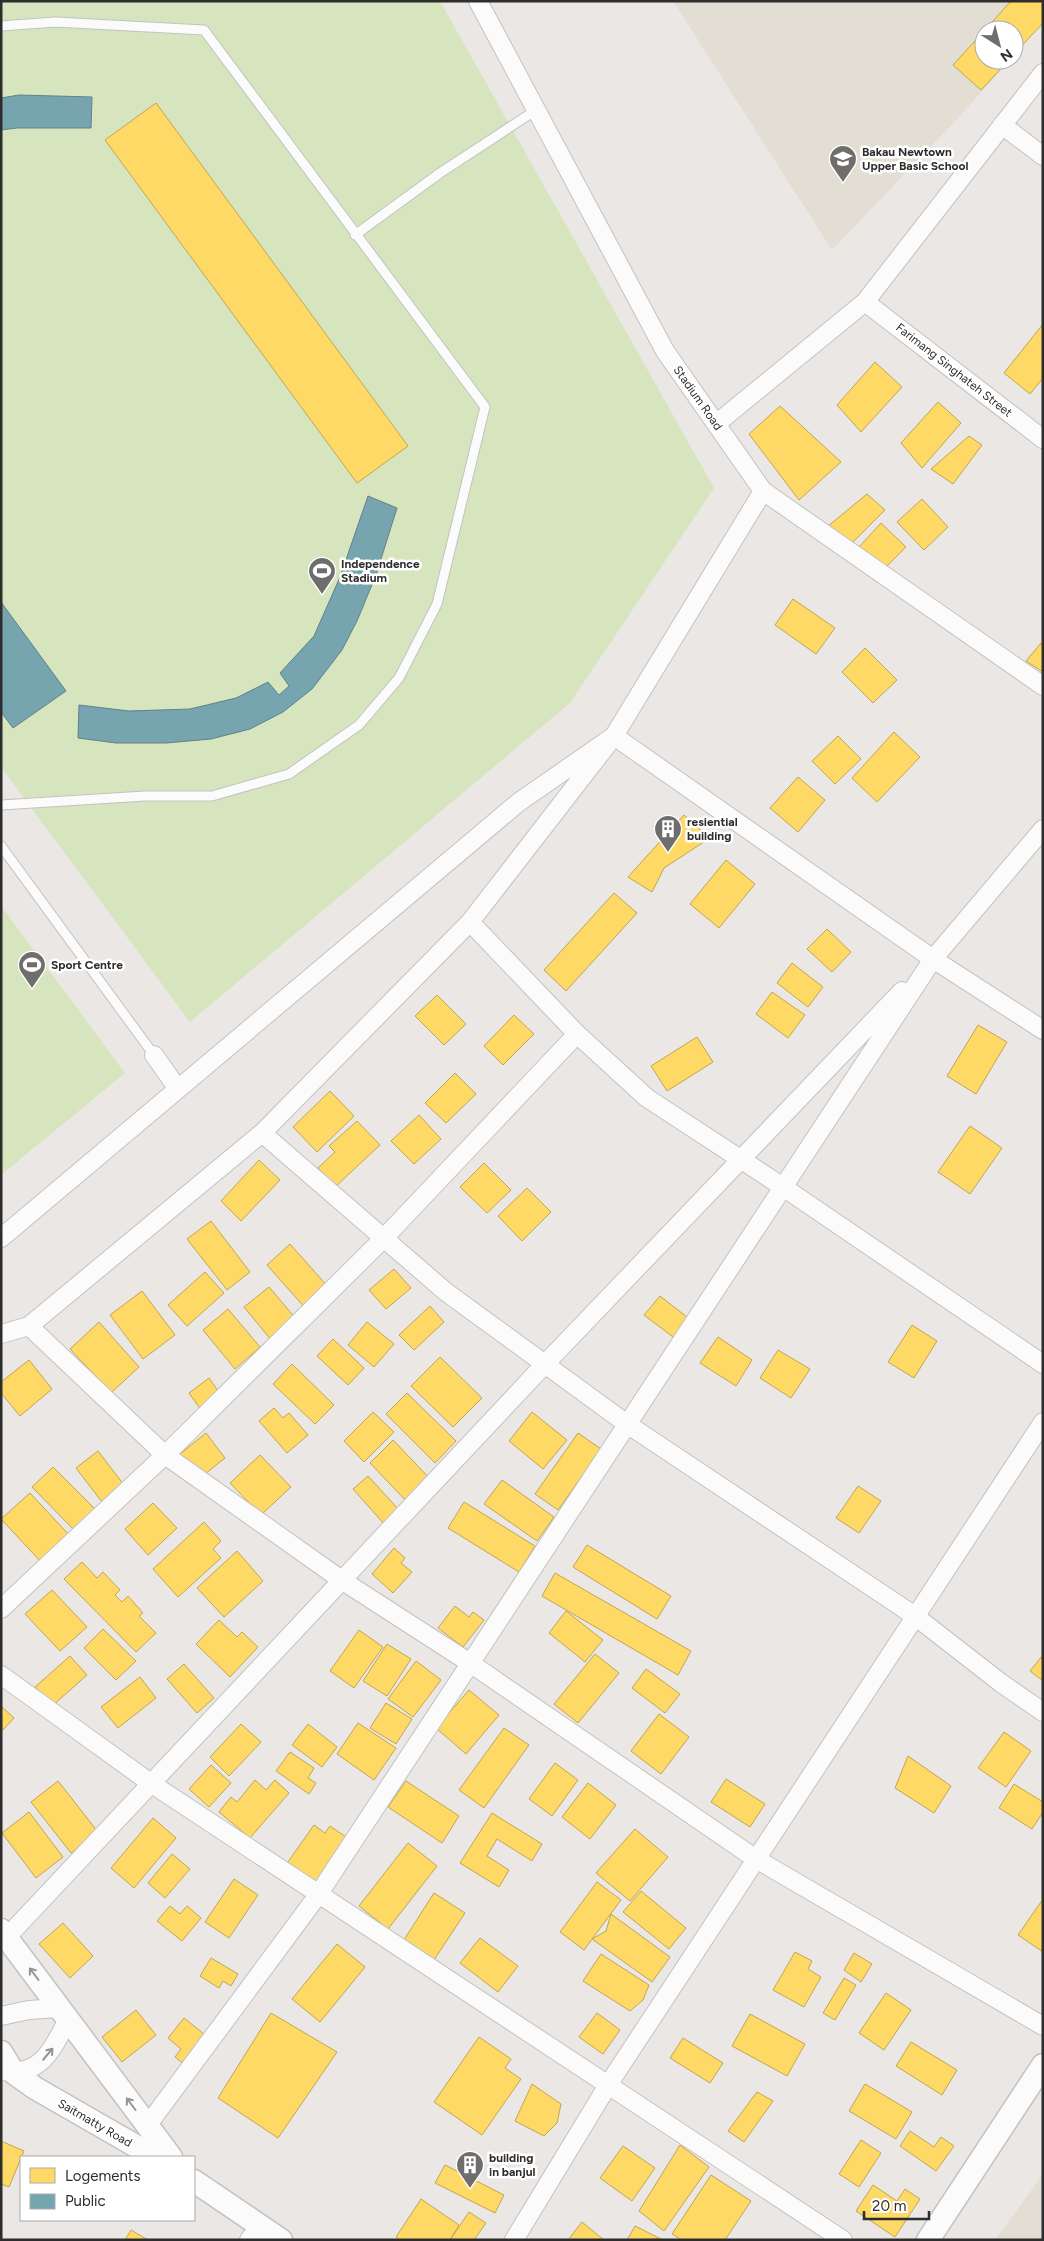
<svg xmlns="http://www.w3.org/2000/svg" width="1044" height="2241" viewBox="0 0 1044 2241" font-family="Figtree,sans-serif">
<rect width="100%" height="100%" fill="#eae7e4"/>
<path fill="#e3ded3" d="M673,1H1043V23L1014,55V30H984V60H1010L960,116L832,250Z
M1043,2174V2240H995Z"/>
<path fill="#d7e5be" d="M1,1H440L714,488L570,703L190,1022L1,767Z
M1,906L125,1073L1,1175Z"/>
<path fill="#ffd966" stroke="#c0a555" d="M1011,1H1043V23L1014,54V30H985Z
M984,31V60H1009L981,90L953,65Z
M156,103L408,446L357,483L105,140Z
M1043,324V378L1030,394L1004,373Z
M875,362L902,387L861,432L837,405Z
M938,402L961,423L922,468L901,443Z
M780,406L841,462L799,500L749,434Z
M969,436L982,445L953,484L931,469Z
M867,494L885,510L848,547L827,527Z
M922,499L948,527L924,550L897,522Z
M881,523L906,547L882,571L858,548Z
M793,599L835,628L816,654L775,625Z
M1041,643L1043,645V672L1026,661Z
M865,648L897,680L873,703L842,672Z
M894,732L920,757L877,802L852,778Z
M838,736L861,759L835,784L812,761Z
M798,777L825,800L798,832L770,808Z
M684,815L710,838L664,868L652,892L628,877Z
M726,860L755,884L719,928L690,904Z
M614,893L637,913L566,991L544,970Z
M827,929L851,952L832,972L807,949Z
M792,963L823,987L808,1007L777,983Z
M772,992L805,1015L788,1038L756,1014Z
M437,995L466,1024L444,1045L415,1016Z
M514,1015L534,1034L503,1065L484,1046Z
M978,1025L1007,1042L976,1094L947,1076Z
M697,1037L713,1062L667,1091L651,1066Z
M455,1073L476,1094L446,1123L425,1103Z
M330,1091L354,1116L317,1152L293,1127Z
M419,1115L441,1139L414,1164L391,1141Z
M357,1121L380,1145L336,1186L318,1168L335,1152L329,1146Z
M970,1126L1002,1148L970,1194L938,1172Z
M259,1160L280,1180L241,1221L221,1201Z
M484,1163L511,1190L487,1213L460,1187Z
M527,1188L551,1212L522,1241L498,1216Z
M211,1221L250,1272L227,1290L187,1239Z
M290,1244L330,1289L307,1310L267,1265Z
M394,1269L411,1288L386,1309L369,1290Z
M205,1272L224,1293L187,1326L168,1305Z
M269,1287L297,1320L272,1341L244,1307Z
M142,1291L175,1335L143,1359L110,1315Z
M660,1296L692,1321L677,1340L644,1315Z
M430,1306L444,1322L414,1350L399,1335Z
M228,1309L260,1347L235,1369L203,1330Z
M99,1322L139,1367L111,1393L70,1349Z
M367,1322L394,1344L374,1367L348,1345Z
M912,1325L937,1341L914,1378L888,1362Z
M718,1337L752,1360L736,1386L700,1363Z
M333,1339L364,1368L348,1385L317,1356Z
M778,1350L810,1369L791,1398L760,1378Z
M440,1357L482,1398L453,1427L411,1386Z
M29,1360L52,1389L20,1416L1,1393V1382Z
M292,1364L334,1405L315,1424L273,1384Z
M209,1378L221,1395L201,1410L189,1393Z
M407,1393L456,1441L435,1463L386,1414Z
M274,1408L283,1418L289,1413L308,1435L287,1453L259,1421Z
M373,1412L394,1432L364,1462L344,1441Z
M532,1412L567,1440L543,1469L509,1441Z
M206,1433L225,1458L200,1478L180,1454Z
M578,1433L601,1449L558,1510L535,1494Z
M393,1440L433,1482L410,1505L370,1463Z
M98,1451L124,1485L102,1502L76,1468Z
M260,1455L291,1487L261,1515L230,1483Z
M53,1467L98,1512L77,1533L32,1487Z
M368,1476L400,1511L385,1525L353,1489Z
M502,1480L554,1517L537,1541L484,1504Z
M858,1486L881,1501L859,1533L836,1518Z
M30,1493L71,1537L42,1563L1,1519Z
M464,1502L535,1546L519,1572L448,1528Z
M153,1503L177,1528L148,1555L125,1529Z
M204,1522L221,1541L213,1549L221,1558L178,1597L153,1569Z
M587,1545L671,1596L657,1619L573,1567Z
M394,1548L405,1558L401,1563L412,1572L393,1593L372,1574Z
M237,1551L263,1581L224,1617L197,1588Z
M82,1562L97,1578L103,1572L120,1590L115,1595L122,1602L128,1596L143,1613L139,1616L156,1633L136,1652L64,1579Z
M555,1573L691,1651L678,1675L542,1596Z
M52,1590L87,1627L60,1651L25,1614Z
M455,1606L469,1617L473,1612L484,1620L463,1647L438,1628Z
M566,1611L603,1640L585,1662L549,1633Z
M219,1620L237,1637L242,1632L258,1647L230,1677L196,1644Z
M103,1629L136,1661L116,1680L84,1648Z
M359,1630L383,1647L354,1688L330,1671Z
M387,1644L411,1659L387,1696L363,1681Z
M595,1654L619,1673L578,1723L554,1704Z
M1043,1655V1681L1030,1671Z
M70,1656L87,1675L52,1706L35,1687Z
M416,1661L441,1680L413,1717L388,1699Z
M184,1664L214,1698L197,1713L167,1679Z
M646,1669L680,1694L665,1713L632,1688Z
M140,1677L156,1698L118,1728L101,1707Z
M469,1690L499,1715L466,1754L436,1728Z
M386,1703L412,1719L396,1744L370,1728Z
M1,1706L14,1718L1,1732Z
M659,1714L689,1737L661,1774L631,1751Z
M358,1723L396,1748L374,1780L337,1754Z
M241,1724L261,1742L229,1776L210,1757Z
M308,1724L337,1747L322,1767L292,1745Z
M504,1728L529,1745L484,1808L459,1790Z
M1004,1732L1031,1751L1006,1787L978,1768Z
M290,1752L314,1768L308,1778L316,1783L309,1794L276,1771Z
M908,1756L951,1786L934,1813L895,1788Z
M555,1763L578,1780L552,1816L529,1799Z
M211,1765L231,1783L209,1807L189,1789Z
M726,1779L765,1804L750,1827L711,1802Z
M255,1780L266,1790L275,1780L289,1793L250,1838L219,1812L231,1797L237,1802Z
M58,1781L98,1832L71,1853L31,1802Z
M406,1781L459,1816L442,1843L388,1807Z
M588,1783L616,1805L590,1839L562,1817Z
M1014,1784L1043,1802V1812L1032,1829L999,1808Z
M29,1812L63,1857L36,1878L2,1833Z
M492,1813L542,1844L532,1861L497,1839L487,1856L509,1870L499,1887L460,1863Z
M153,1818L176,1838L134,1888L111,1868Z
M314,1825L325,1833L330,1826L346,1837L311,1888L283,1869Z
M635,1829L668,1857L630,1901L596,1873Z
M408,1843L437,1866L388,1929L359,1906Z
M172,1854L190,1869L165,1898L148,1883Z
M234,1879L258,1895L229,1938L205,1922Z
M597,1882L621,1900L584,1950L560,1932Z
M641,1891L686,1928L669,1949L623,1912Z
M434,1893L465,1913L432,1963L402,1943Z
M1043,1899V1952L1018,1935Z
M170,1906L180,1914L187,1906L201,1918L182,1941L157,1921Z
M611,1914L670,1957L652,1982L592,1939L606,1931Z
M63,1923L93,1956L70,1978L39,1944Z
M480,1938L518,1966L498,1992L460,1963Z
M337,1944L365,1967L320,2022L292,1999Z
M795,1952L812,1961L808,1969L821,1977L804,2007L773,1990Z
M854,1953L872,1964L861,1982L844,1970Z
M601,1954L649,1985L643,2000L630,2011L583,1981Z
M211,1958L238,1974L231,1986L223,1981L219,1988L200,1976Z
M844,1978L856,1985L835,2020L823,2013Z
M886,1993L911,2010L884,2050L859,2033Z
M136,2010L156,2035L122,2062L102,2037Z
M271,2013L337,2052L278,2138L218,2098Z
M597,2013L620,2030L603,2054L579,2037Z
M750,2014L805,2044L787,2076L732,2046Z
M184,2018L209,2038L186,2066L175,2057L181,2049L168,2038Z
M479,2037L511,2059L505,2068L521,2079L482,2135L434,2102Z
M683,2038L723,2063L710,2083L670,2058Z
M911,2042L957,2070L942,2095L896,2066Z
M532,2084L561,2104L557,2123L544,2136L515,2121Z
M865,2084L912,2112L896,2139L849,2111Z
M757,2092L773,2101L744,2142L728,2131Z
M910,2131L934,2147L941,2137L954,2146L936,2171L900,2146Z
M861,2140L881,2153L859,2187L839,2174Z
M1,2141L24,2151L9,2187L1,2184Z
M680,2145L709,2167L664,2231L639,2211Z
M623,2146L655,2168L632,2201L600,2178Z
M445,2165L504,2195L495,2213L435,2183Z
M711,2175L751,2201L725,2240H682L672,2234Z
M873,2185L897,2201L905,2189L920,2199L895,2237L856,2211Z
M421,2199L459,2225L450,2240H400L396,2237Z
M469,2212L486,2223L474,2240H450Z
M582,2222L604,2240H568Z
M635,2226L661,2239L627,2240Z
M131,2230L148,2240H125Z"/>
<path fill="#76a5af" stroke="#608188" d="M19,95L92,97L91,128H17L1,130V98Z
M368,496L397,508L376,575L357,621L342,650L312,689L283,712L250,729L211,739L166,743H116L78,738L79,705L129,711L190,709L236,698L268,682L279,695L289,686L280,673L314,636L340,577Z
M1,602L66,691L13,728L1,712Z"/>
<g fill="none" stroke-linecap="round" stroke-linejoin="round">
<defs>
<path id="service" d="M1,26L55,22L204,30L485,407L437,604L399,678L359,725L289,774L212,796H145L1,805
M355,235L440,173L536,110
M1,846L154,1055"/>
<path id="minor" d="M478,1L665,351L763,491L1043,686
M1002,125L1043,156
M865,302L1043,439
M716,424L865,302L1043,73
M470,922L577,1034L647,1098L783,1187L1043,1364
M154,1055L178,1089
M262,1133L446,1292L627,1424L915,1616L1001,1683L1043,1712
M1,1238L519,802L614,736L763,491
M29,1326L165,1455L343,1581L470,1663L756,1859L1043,2026
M1,1334L29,1326L262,1133L470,922L614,736L933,959L1043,1030
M1,1609L165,1455L384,1238L577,1034
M1,1675L152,1784L843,2240
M7,1937L545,1364L902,991
M1,2016L29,2010L59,2008
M4,2071C41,2077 54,2047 68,2019
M147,2126L318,1895L933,959L1043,829
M249,2240L260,2226
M514,2240L608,2085L1043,1422"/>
<path id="tertiary" d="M1,1930L171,2157
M1,2052L14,2073L35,2088L155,2157
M194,2181L281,2240
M928,2240L1043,2065"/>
</defs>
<use href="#service" stroke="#c3c2c2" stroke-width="11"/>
<use href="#minor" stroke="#c3c2c2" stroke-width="20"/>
<use href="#tertiary" stroke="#c3c2c2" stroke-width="25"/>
<use href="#service" stroke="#fcfbfb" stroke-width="9"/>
<use href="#minor" stroke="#fcfbfb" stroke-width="18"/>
<use href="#tertiary" stroke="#fcfbfb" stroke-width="22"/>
</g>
<defs><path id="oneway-shaft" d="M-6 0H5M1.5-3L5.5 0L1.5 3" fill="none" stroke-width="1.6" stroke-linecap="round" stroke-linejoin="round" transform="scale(1.25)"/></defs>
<g stroke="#949494">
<use href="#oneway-shaft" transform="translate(34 1974) rotate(-127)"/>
<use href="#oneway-shaft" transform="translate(48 2054) rotate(-50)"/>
<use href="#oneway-shaft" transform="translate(131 2104) rotate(-127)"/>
</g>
<defs>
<symbol id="school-pin" viewBox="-11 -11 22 30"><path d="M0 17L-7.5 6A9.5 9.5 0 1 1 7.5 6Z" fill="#6f6e6d" stroke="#fff"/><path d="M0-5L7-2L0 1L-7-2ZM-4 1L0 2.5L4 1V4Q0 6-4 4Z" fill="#fff"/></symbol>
<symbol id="stadium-pin" viewBox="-11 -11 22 30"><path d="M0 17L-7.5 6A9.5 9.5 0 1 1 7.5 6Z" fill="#6f6e6d" stroke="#fff"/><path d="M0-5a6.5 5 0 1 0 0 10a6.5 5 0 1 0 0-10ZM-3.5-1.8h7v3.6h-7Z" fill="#fff"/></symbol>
<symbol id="building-pin" viewBox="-11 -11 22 30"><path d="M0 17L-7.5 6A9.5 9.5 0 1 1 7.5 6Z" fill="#6f6e6d" stroke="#fff"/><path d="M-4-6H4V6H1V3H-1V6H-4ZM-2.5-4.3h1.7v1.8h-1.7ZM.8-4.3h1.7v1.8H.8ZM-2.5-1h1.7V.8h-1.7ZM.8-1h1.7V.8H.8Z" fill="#fff"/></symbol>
</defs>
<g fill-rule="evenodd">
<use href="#school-pin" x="827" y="143" width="32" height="43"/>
<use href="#stadium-pin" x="306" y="555" width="32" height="43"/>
<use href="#building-pin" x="652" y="813" width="32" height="43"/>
<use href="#stadium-pin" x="16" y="949" width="32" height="43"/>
<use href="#building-pin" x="454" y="2149" width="32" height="43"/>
</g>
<g text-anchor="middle" stroke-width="5" stroke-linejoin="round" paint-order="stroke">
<g font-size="12" font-weight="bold" fill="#2d2d2d" stroke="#fff" text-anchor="start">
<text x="862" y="156">Bakau Newtown<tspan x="862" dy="14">Upper Basic School</tspan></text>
<text x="341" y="568">Independence<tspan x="341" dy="14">Stadium</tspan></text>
<text x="687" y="826">resiential<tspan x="687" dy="14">building</tspan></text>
<text x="51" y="969">Sport Centre</text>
<text x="489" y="2162">building<tspan x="489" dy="14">in banjul</tspan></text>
</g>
<g font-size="12" fill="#2d2d2d" stroke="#fff">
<text transform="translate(954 370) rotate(38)" y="4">Farimang Singhateh Street</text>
<text transform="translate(698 398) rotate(55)" y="4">Stadium Road</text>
<text transform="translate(95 2123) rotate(30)" y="4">Saitmatty Road</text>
</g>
</g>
<rect width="1044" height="2241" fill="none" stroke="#2d2d2d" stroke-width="5"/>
<rect x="20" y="2156" width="175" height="65" fill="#ffffff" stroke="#ababab"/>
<rect x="30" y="2168" width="25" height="15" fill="#ffd966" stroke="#ababab"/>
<text x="65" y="2181" font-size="15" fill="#2d2d2d">Logements</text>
<rect x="30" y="2194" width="25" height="15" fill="#76a5af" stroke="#ababab"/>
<text x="65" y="2206" font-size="15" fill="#2d2d2d">Public</text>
<g transform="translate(999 45) rotate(144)"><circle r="24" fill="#ffffff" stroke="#ababab"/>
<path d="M0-4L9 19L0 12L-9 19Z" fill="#6f6e6d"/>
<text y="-8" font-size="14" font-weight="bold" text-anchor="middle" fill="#2d2d2d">N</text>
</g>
<path d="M864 2211v8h65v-8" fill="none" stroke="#2d2d2d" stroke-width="2.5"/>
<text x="872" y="2211" font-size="15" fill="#2d2d2d" stroke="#ffffff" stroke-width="4" paint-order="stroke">20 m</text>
</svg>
